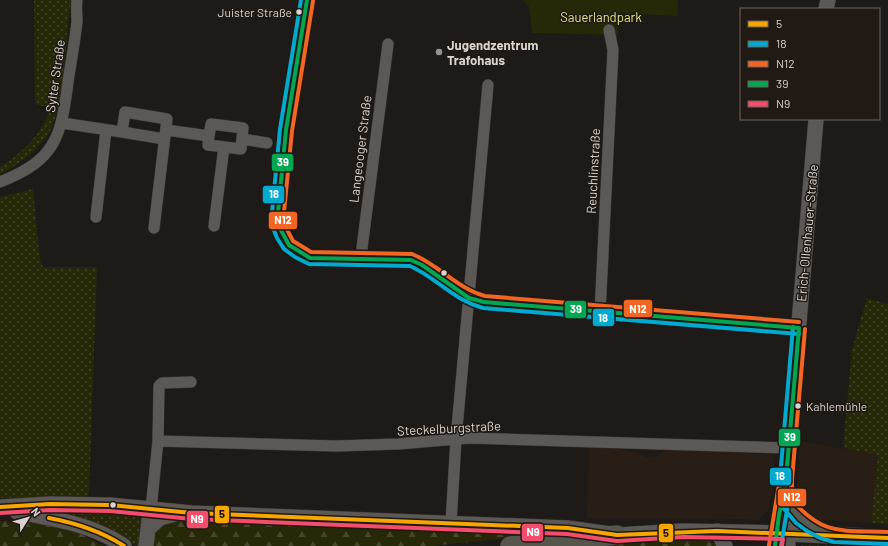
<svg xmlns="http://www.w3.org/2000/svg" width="888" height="546" viewBox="0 0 888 546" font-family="Barlow,sans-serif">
<defs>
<pattern id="grass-dots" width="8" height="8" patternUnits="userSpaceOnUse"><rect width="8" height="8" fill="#272808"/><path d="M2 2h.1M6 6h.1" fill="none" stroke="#46462b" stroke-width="1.8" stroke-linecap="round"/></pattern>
<pattern id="forest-firs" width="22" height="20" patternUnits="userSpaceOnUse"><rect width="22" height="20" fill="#272808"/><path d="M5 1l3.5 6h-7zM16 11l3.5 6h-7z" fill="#46462b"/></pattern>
</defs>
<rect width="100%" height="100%" fill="#1d1a17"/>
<path fill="#291e15" d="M800,441L878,455L871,523L815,520L802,512L797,502L796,493Z
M589,446L633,451L648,458L658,456L667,448L774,455L772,494L768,510L758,520L701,518H587Z"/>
<path fill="url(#grass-dots)" d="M34,0H71C65,35 66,109 47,136C35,153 18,164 0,175V167C22,153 45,132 51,105L49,104L42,106L35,104Z
M33,189L40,261L43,267H97L89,493L87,497L0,498V197Z
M867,298L888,304V524L871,523L878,455L843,448L852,349Z
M51,510L144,514L140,546C129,546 108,530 96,524C82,518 67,514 51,510Z
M803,545L888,546H800Z"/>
<path fill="url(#forest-firs)" d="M19,520L75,531L104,546H0V521Z
M174,520H184L550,534L432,546H151C152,532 161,525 174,520Z
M702,539L710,540L717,546H571L617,541Z"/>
<path fill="#272808" d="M523,0H678V16L619,13L618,35L532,33L529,7Z"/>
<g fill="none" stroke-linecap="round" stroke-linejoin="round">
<defs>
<path id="street" d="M388,44L362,248V258L411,260L422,265L469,298L484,302L799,328
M62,123L122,132L125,112L167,119L154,228
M166,130L209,136L208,145L241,149L243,128L211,124L209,136
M122,132L164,139
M242,139L267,143
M0,182C56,160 61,137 68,82C71,62 75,41 77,21C77,14 76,7 77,0
M96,217L106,130
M214,226L224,147
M600,313L613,50L609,30
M158,441L336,446L398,444L469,438L789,448
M151,509L158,441L159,386L162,383L191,382
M451,523L456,439L488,85"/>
<path id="secondary" d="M826,9L828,0
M0,507L50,504L110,505L192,513L568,528L617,535L683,531L789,533
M17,512C54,519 92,524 124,546
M148,529L160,518L175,514
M717,531L725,546
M146,546L149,520
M788,546L786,479L816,119"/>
<path id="primary" d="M786,502L800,518L825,533
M789,533L888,538"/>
<path id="highway" d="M510,546L617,535"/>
</defs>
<use href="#street" stroke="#393634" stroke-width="12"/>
<use href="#secondary" stroke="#393634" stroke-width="16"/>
<use href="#primary" stroke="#393634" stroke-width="18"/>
<use href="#highway" stroke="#393634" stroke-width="20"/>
<use href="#street" stroke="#5b5855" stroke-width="11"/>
<use href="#secondary" stroke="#5b5855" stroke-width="15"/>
<use href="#primary" stroke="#5a5952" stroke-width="17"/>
<use href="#highway" stroke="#57564d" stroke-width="19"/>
<defs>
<path id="bus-1" d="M0,507L50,504L110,505L192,513L568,528L617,535L717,531L888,538
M49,518C76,523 101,531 124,546"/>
<path id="bus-2" d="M301,0L280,129L271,223L277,238L284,249L295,257L309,264L410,266C437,278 453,300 483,308L799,334
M793,327L780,478V504L796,523L807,531L820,538L834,542L888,544
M781,546L792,480"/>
<path id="bus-3" d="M313,1L292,131L283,222L293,241L311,252L412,254C439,265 458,289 485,296L799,322
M805,329L792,479V500C824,537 843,530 888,532
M769,545L780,478"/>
<path id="bus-4" d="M307,0L286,130L277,223L289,245L310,258L411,260L422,265L469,298L484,302L799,328
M775,546L779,515L785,490L799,328"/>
<path id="bus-5" d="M0,513L50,510L110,511L192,519L567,534L617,541L683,537L783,539L782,546"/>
</defs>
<use href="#bus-1" stroke="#201914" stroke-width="7"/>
<use href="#bus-2" stroke="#201914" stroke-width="7"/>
<use href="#bus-3" stroke="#201914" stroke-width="7"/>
<use href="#bus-4" stroke="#201914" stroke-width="7"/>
<use href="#bus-5" stroke="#201914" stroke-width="7"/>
<use href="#bus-1" stroke="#f7a600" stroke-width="4"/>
<use href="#bus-2" stroke="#00a9ce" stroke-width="4"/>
<use href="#bus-3" stroke="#f26522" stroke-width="4"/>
<use href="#bus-4" stroke="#00a651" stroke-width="4"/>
<use href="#bus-5" stroke="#f44d6c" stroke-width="4"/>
</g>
<g fill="#d9d4d0" stroke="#201914" stroke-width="1.5">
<circle cx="299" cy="12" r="3.5"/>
<circle cx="444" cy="273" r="3.5"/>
<circle cx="798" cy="406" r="3.5"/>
<circle cx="113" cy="505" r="3.5"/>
</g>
<circle fill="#97938f" stroke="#201914" stroke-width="1.5" cx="439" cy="52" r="4"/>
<g text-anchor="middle" stroke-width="3" stroke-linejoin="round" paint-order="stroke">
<g font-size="12" fill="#d9d4d0" stroke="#201914" text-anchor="end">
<text x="292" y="17">Juister Straße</text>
<text x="806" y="411" text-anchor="start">Kahlemühle</text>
</g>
<g font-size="13" fill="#dde086" stroke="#201914">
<text x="601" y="22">Sauerlandpark</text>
</g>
<g font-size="13" font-weight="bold" fill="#d9d4d0" stroke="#201914" text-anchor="start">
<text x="447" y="50">Jugendzentrum<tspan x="447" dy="15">Trafohaus</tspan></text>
</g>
<g font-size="13" fill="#d9d4d0" stroke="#201914">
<text transform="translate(55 76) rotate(-82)" y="5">Sylter Straße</text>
<text transform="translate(360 149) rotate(-83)" y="5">Langeooger Straße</text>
<text transform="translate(593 171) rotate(-87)" y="5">Reuchlinstraße</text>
<text transform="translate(807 233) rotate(-85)" y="5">Erich-Ollenhauer-Straße</text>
<text transform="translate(449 428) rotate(-3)" y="5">Steckelburgstraße</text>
</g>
</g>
<g stroke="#201914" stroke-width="1.5">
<rect x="271" y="153" width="23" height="19" rx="4" fill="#00a651"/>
<rect x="262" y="185" width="23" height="19" rx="4" fill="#00a9ce"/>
<rect x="268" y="211" width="30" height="19" rx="4" fill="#f26522"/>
<rect x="623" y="299" width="30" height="19" rx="4" fill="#f26522"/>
<rect x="564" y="300" width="23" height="19" rx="4" fill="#00a651"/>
<rect x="592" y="308" width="23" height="19" rx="4" fill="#00a9ce"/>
<rect x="778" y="428" width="23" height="19" rx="4" fill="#00a651"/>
<rect x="769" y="467" width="23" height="19" rx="4" fill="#00a9ce"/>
<rect x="777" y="488" width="30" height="19" rx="4" fill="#f26522"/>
<rect x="214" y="505" width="16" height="19" rx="4" fill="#f7a600"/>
<rect x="186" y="510" width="23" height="19" rx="4" fill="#f44d6c"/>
<rect x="521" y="523" width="23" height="19" rx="4" fill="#f44d6c"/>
<rect x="658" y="523" width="16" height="20" rx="4" fill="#f7a600"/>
</g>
<g font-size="11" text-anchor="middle" font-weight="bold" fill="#fff">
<text x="283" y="166">39</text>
<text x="274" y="198">18</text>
<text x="283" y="224">N12</text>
<text x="638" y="313">N12</text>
<text x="576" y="313">39</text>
<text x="603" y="322">18</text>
<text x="790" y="441">39</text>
<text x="780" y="480">18</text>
<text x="792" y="501">N12</text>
<text x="197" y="523">N9</text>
<text x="533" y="536">N9</text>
</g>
<g font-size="11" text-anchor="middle" font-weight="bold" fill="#111">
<text x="222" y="518">5</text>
<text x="666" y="537">5</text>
</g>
<rect x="740" y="8" width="140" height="112" fill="#201914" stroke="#6a645f"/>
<rect x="748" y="21" width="20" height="6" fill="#f7a600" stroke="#6a645f"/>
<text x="776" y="28" font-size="12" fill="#d9d4d0">5</text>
<rect x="748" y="41" width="20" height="6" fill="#00a9ce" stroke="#6a645f"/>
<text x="776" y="48" font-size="12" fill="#d9d4d0">18</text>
<rect x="748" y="61" width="20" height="6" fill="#f26522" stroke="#6a645f"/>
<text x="776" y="68" font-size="12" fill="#d9d4d0">N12</text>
<rect x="748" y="81" width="20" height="6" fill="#00a651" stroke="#6a645f"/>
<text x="776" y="88" font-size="12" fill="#d9d4d0">39</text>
<rect x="748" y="101" width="20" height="6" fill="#f44d6c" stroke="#6a645f"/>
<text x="776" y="108" font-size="12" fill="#d9d4d0">N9</text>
<g transform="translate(28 518) rotate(53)" stroke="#201914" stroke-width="3" paint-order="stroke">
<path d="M0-3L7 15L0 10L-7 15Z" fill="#d9d4d0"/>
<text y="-6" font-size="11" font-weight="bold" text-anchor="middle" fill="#d9d4d0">N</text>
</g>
</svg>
